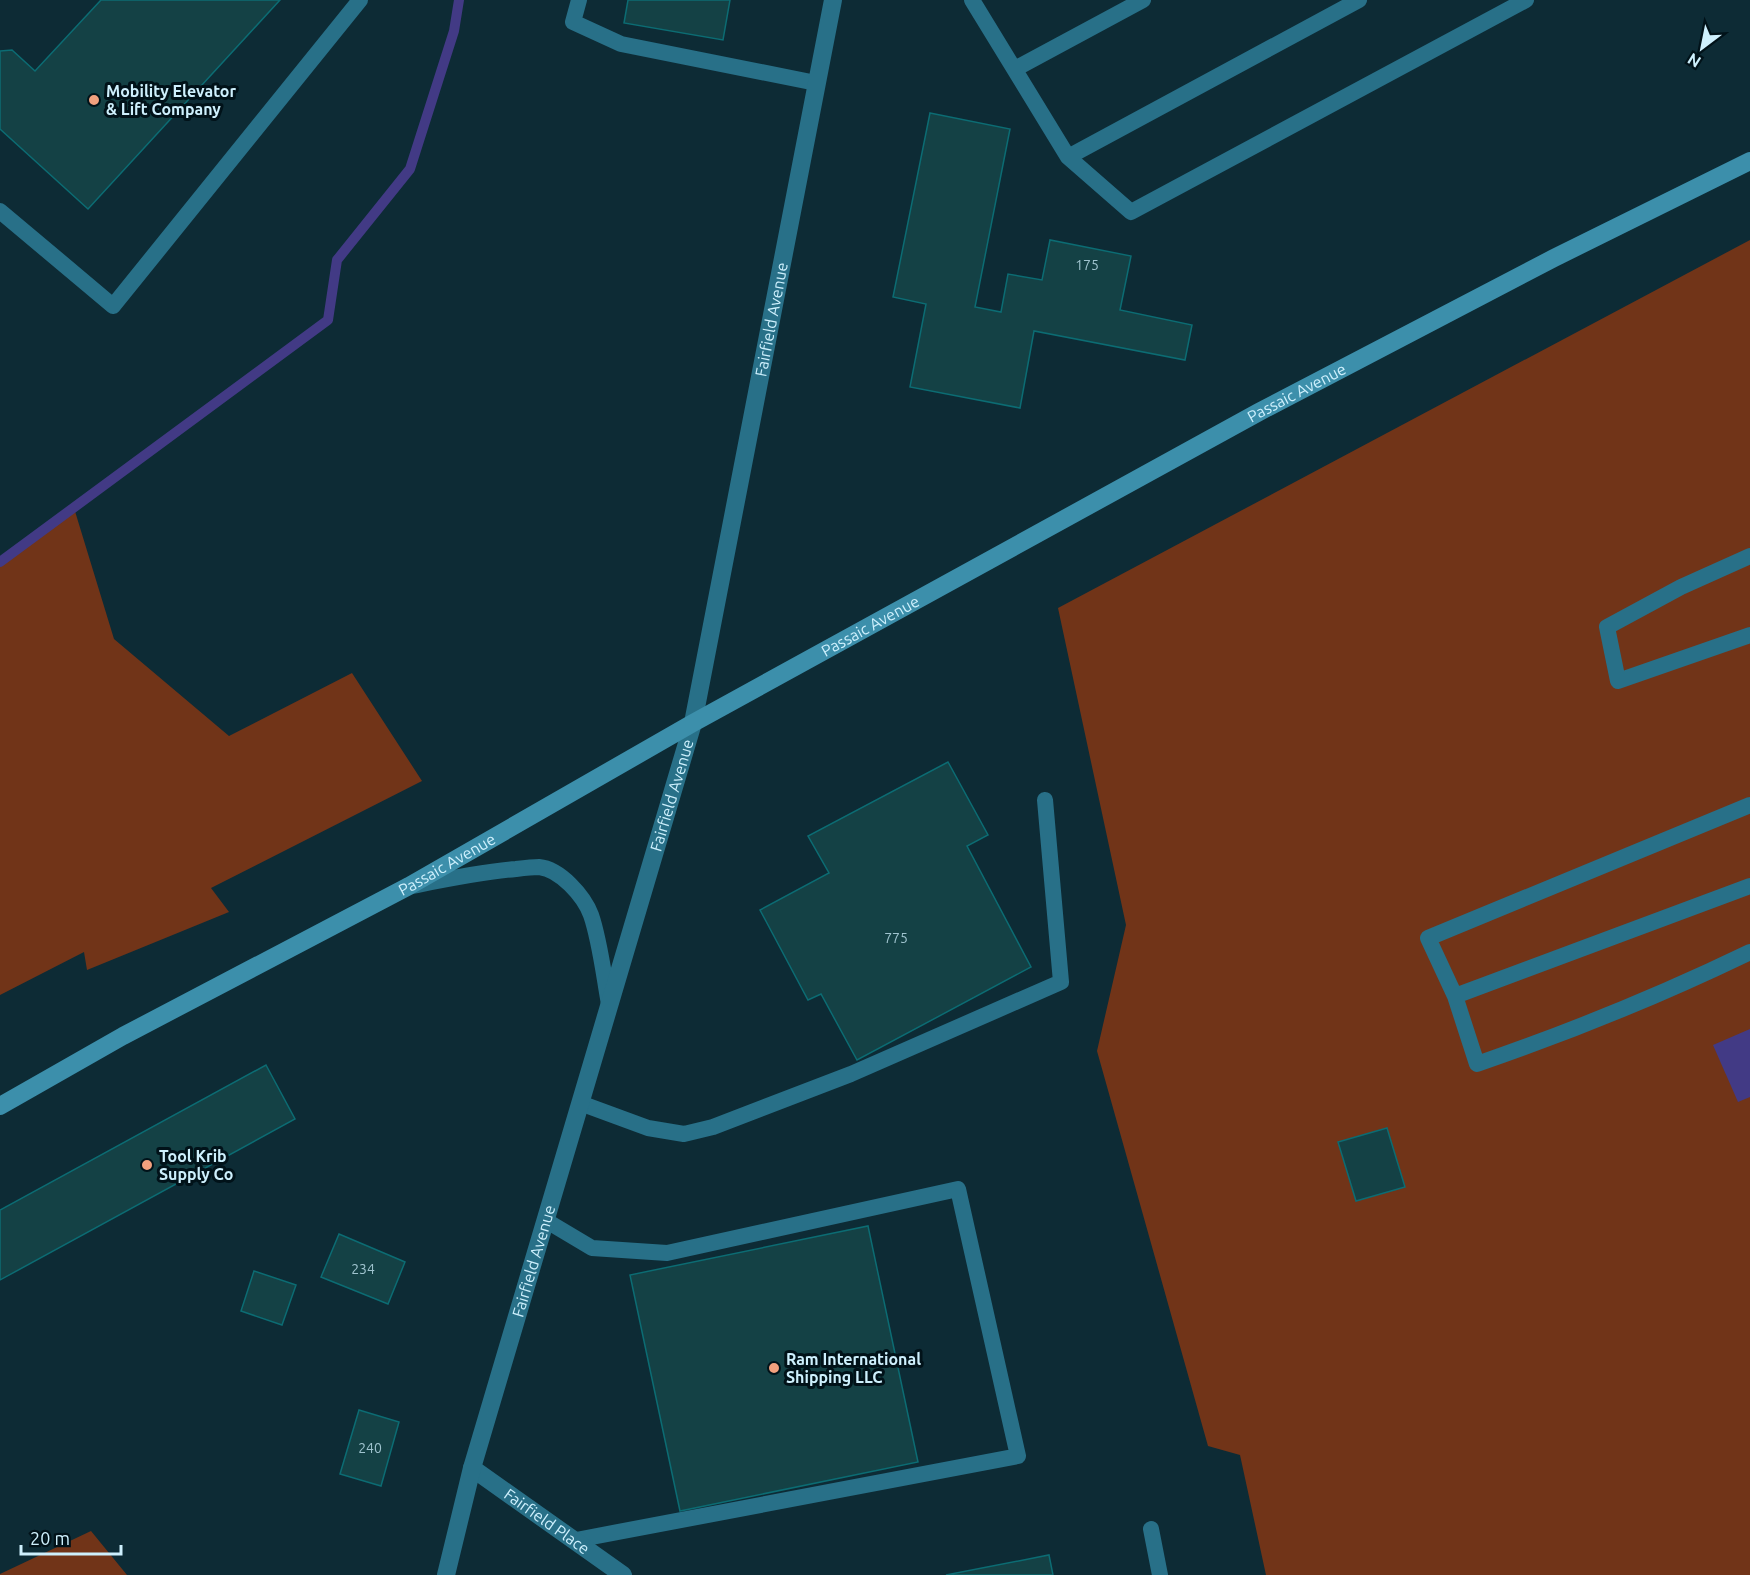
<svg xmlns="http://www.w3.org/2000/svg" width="1750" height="1575" viewBox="0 0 1750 1575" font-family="Ubuntu,sans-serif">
<rect width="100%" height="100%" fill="#0d2b35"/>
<path fill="#713418" d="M1750,240V1575H1266L1240,1455L1208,1446L1097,1051L1126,925L1058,608Z
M74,508L114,639L229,736L352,673L422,781L211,888L229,912L87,970L84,952L0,995V561Z
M91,1531L127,1575H0V1574Z"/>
<path fill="#423a85" d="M1750,1029V1097L1738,1102L1713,1045Z"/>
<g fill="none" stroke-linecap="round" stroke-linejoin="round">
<path stroke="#423a85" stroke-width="10" d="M0,562L328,320L337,260L410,169L454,31L459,0"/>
</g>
<path fill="#144145" stroke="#0c6c73" stroke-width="1.5" d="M101,0H280L88,209L0,129V51L12,50L35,71Z
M628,0H730L723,40L624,23Z
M930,113L1010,129L975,307L1001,312L1008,274L1042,280L1050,240L1131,256L1120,310L1192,325L1185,360L1034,331L1020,408L910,387L926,304L893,297Z
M948,762L988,835L967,846L1031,967L857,1060L821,994L808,1000L760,910L829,873L808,836Z
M266,1065L295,1119L0,1280V1210Z
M1387,1128L1405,1187L1356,1201L1338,1142Z
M868,1226L918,1462L680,1511L630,1275Z
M339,1234L405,1262L388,1304L321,1277Z
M254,1271L296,1285L282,1325L241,1311Z
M359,1410L399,1422L381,1486L340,1474Z
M1049,1555L1053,1575H946Z"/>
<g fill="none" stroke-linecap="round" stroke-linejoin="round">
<path stroke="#287088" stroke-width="16" d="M579,0L573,22L621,44L816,83
M972,0L1068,157L1131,212L1526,0
M1015,69L1143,0
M1068,157L1359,0
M0,211L113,306L360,0
M1750,556L1681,587L1607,627L1618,681L1750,635
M1750,805L1428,938L1455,996L1477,1064C1570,1032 1661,995 1750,952
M412,886C447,879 481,872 516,869C524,868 532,867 539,867C560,869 584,896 591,915C600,941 604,977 609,1004
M1455,996L1750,886
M580,1103L648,1128L684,1134L713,1127L851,1074L1061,982L1045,800
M545,1220L592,1248L667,1253L958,1189L1018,1456L576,1540
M1151,1529L1160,1575"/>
<g stroke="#287088" stroke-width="18">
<path id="s1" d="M472,1468L623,1575"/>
<path id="s2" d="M446,1575L472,1468L693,723"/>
</g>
<path stroke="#287088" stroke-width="18" id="s3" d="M693,723L833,0"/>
<path stroke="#3c8fab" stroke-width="18" id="s4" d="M0,1106L123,1036L409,886L693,723L1259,412L1554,258L1750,161"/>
</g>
<g fill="#f2a17e" stroke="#011219" stroke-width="2">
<circle cx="94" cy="100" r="6"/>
<circle cx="147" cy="1165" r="6"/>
<circle cx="774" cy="1368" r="6"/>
</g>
<g text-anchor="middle" stroke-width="6" stroke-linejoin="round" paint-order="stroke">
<g font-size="14" fill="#a0c4cf">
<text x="1087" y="270">175</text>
<text x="896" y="943">775</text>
<text x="363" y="1274">234</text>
<text x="370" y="1453">240</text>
</g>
<g font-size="16" font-weight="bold" fill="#cef0fd" stroke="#011219" text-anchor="start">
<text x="106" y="97">Mobility Elevator<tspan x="106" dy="18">&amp; Lift Company</tspan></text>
<text x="159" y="1162">Tool Krib<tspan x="159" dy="18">Supply Co</tspan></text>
<text x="786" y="1365">Ram International<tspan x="786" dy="18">Shipping LLC</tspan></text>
</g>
<g font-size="16" fill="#cef0fd" stroke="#011219">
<text dy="6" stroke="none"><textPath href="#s3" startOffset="411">Fairfield Avenue</textPath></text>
<text dy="6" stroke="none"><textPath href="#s4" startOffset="1480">Passaic Avenue</textPath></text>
<text dy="6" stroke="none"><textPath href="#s4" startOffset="994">Passaic Avenue</textPath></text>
<text dy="6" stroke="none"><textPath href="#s2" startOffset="812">Fairfield Avenue</textPath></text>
<text dy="6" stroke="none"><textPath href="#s4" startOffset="508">Passaic Avenue</textPath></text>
<text dy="6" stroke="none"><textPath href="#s2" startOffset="326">Fairfield Avenue</textPath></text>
<text dy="6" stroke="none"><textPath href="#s1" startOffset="92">Fairfield Place</textPath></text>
</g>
</g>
<g transform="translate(1702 48) rotate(212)" stroke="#011219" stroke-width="4.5" paint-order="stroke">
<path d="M0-4.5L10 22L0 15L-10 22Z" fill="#cef0fd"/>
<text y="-9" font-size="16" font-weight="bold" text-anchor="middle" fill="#cef0fd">N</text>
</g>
<path d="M21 1545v9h100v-9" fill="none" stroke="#cef0fd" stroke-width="3"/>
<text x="30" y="1545" font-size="18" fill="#cef0fd" stroke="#011219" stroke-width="4.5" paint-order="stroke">20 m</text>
</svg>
